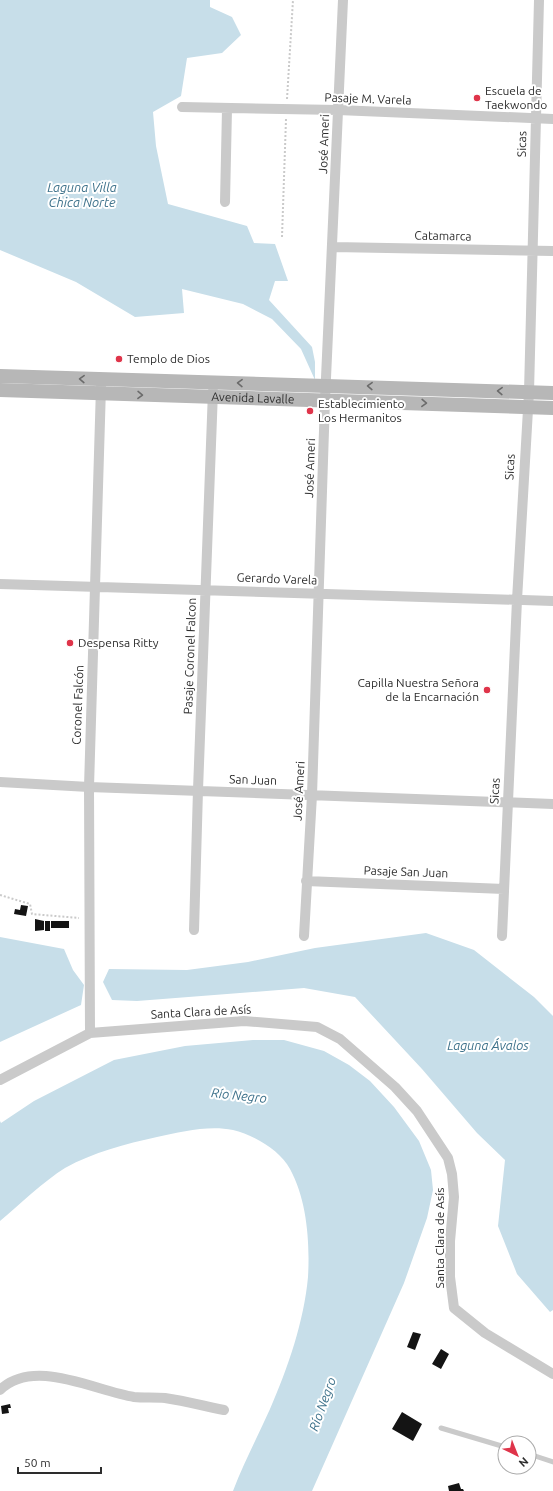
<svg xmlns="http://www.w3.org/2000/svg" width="553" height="1491" viewBox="0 0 553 1491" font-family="Ubuntu,sans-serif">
<rect width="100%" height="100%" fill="#fff"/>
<path fill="#c7dee9" d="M0,0H210V7L232,17L241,35L222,53L187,58L181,96L153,112L156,146L168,204L247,226L254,243L275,244L288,281H275L269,300L312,347L315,362V380L301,349L272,319L243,304L182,289L184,313L135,317L76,282L0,250Z
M426,933L474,950L534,997L553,1016V1310L550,1312L517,1274L498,1226L505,1160L477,1133L422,1069L355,997L304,988L137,1001L112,1000L103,982L109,969L187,970L248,962L315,948Z
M0,937L64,949L73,970L84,985L81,1005L0,1042Z
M253,1040H284L324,1051L349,1065L370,1081L394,1107L419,1141L431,1170L433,1190L427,1218L404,1283L312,1491H233C244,1462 258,1436 270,1409C288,1368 304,1321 308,1277C310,1242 307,1200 290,1169C280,1150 254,1135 233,1130C208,1125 181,1132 157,1137C125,1144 94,1152 65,1168C44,1181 20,1204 0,1221V1121L1,1123L34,1101L114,1060L185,1046Z"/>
<path fill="#141414" d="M21,905L28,906L26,916L14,914L15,909L20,910Z
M35,919L44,921V930L35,931Z
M45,921H50V931H45Z
M51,921H69V928H51Z
M413,1332L421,1334L415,1350L407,1347Z
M441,1349L449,1354L441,1369L432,1364Z
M10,1404L11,1408H8L9,1413L2,1414L1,1406Z
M402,1412L422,1424L413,1441L392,1429Z
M459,1483L461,1489H463L464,1491H449L448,1486Z"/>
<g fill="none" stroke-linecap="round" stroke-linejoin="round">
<path stroke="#cacaca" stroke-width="2" stroke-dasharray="2 2" stroke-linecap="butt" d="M287,99L293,0
M282,237L286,119
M0,895L30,904L32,914L79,918"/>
<path stroke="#cacaca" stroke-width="5" d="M441,1428L505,1447
M529,1454L553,1462"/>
<path stroke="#cacaca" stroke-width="10" d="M182,107L338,110L553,119
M225,202L227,109
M333,247L553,251
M0,584L553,601
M0,782L89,787L553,804
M306,881L504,889
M194,930L198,790L213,391
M304,936L312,795L325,400L343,0
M502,936L517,600L529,392L539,0
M90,1033L89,787L101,387
M0,1080L90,1033L244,1021L317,1027L340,1039L395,1087L417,1111L448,1158L452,1174L454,1197L450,1241V1277L454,1308L485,1333L553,1374
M0,1390C34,1357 95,1391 134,1397C144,1398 154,1397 165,1398C185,1401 204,1406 224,1410"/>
<g stroke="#b7b7b7" stroke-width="14">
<path d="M0,376L553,393"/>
<path id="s1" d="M0,390L553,408"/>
</g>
</g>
<defs><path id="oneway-chevron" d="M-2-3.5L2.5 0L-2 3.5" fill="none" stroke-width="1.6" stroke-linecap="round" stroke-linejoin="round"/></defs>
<g stroke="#6b6b6b">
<use href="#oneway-chevron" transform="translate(82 379) rotate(-178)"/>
<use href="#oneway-chevron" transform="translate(240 383) rotate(-179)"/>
<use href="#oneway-chevron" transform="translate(370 386) rotate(-178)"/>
<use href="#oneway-chevron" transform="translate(500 391) rotate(-178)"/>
<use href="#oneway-chevron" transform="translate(140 395) rotate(1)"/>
<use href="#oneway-chevron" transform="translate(424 403) rotate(2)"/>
</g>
<g fill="#df344a" stroke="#fff" stroke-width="1.5">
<circle cx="477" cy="98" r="4"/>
<circle cx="119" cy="359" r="4"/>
<circle cx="310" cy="411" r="4"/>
<circle cx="70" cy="643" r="4"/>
<circle cx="487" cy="690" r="4"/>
</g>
<g text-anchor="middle" stroke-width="4" stroke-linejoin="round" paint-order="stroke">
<g font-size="12" fill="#2d2d2d" stroke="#fff" text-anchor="start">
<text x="485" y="95">Escuela de<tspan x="485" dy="14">Taekwondo</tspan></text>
<text x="127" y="363">Templo de Dios</text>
<text x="318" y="408">Establecimiento<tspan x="318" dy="14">Los Hermanitos</tspan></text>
<text x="78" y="647">Despensa Ritty</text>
<text x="479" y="687" text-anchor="end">Capilla Nuestra Señora<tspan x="479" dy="14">de la Encarnación</tspan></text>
</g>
<g font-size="12" fill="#2d2d2d" stroke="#fff">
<text transform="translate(368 99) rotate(2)" y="4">Pasaje M. Varela</text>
<text transform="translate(324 144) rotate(-88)" y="4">José Ameri</text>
<text transform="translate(522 144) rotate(-89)" y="4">Sicas</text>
<text transform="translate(443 236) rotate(1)" y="4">Catamarca</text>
<text dy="4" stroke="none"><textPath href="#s1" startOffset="253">Avenida Lavalle</textPath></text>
<text transform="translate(510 467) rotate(-87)" y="4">Sicas</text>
<text transform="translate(310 468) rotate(-88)" y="4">José Ameri</text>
<text transform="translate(277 579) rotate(2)" y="4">Gerardo Varela</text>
<text transform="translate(190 656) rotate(-88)" y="4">Pasaje Coronel Falcon</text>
<text transform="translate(78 705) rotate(-88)" y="4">Coronel Falcón</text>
<text transform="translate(253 780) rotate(2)" y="4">San Juan</text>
<text transform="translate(299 791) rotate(-87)" y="4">José Ameri</text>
<text transform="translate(495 791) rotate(-87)" y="4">Sicas</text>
<text transform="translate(406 872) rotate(2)" y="4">Pasaje San Juan</text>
<text transform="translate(201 1012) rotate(-3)" y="4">Santa Clara de Asís</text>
<text transform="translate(440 1238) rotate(-90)" y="4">Santa Clara de Asís</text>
</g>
<g font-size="13" font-style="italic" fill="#3e728b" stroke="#fff">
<text x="82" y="192">Laguna Villa<tspan x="82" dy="15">Chica Norte</tspan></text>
<text x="488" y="1050">Laguna Ávalos</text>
<text transform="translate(239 1095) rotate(6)" y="5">Río Negro</text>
<text transform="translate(322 1404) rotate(-70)" y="5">Río Negro</text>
</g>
</g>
<g transform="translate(517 1455) rotate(137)"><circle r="19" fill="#ffffff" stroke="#ababab"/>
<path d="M0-3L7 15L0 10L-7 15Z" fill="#df344a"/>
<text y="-6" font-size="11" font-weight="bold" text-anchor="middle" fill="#2d2d2d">N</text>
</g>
<path d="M18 1467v6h83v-6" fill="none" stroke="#2d2d2d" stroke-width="2"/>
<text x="24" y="1467" font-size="12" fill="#2d2d2d" stroke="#ffffff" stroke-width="3" paint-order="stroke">50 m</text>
</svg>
